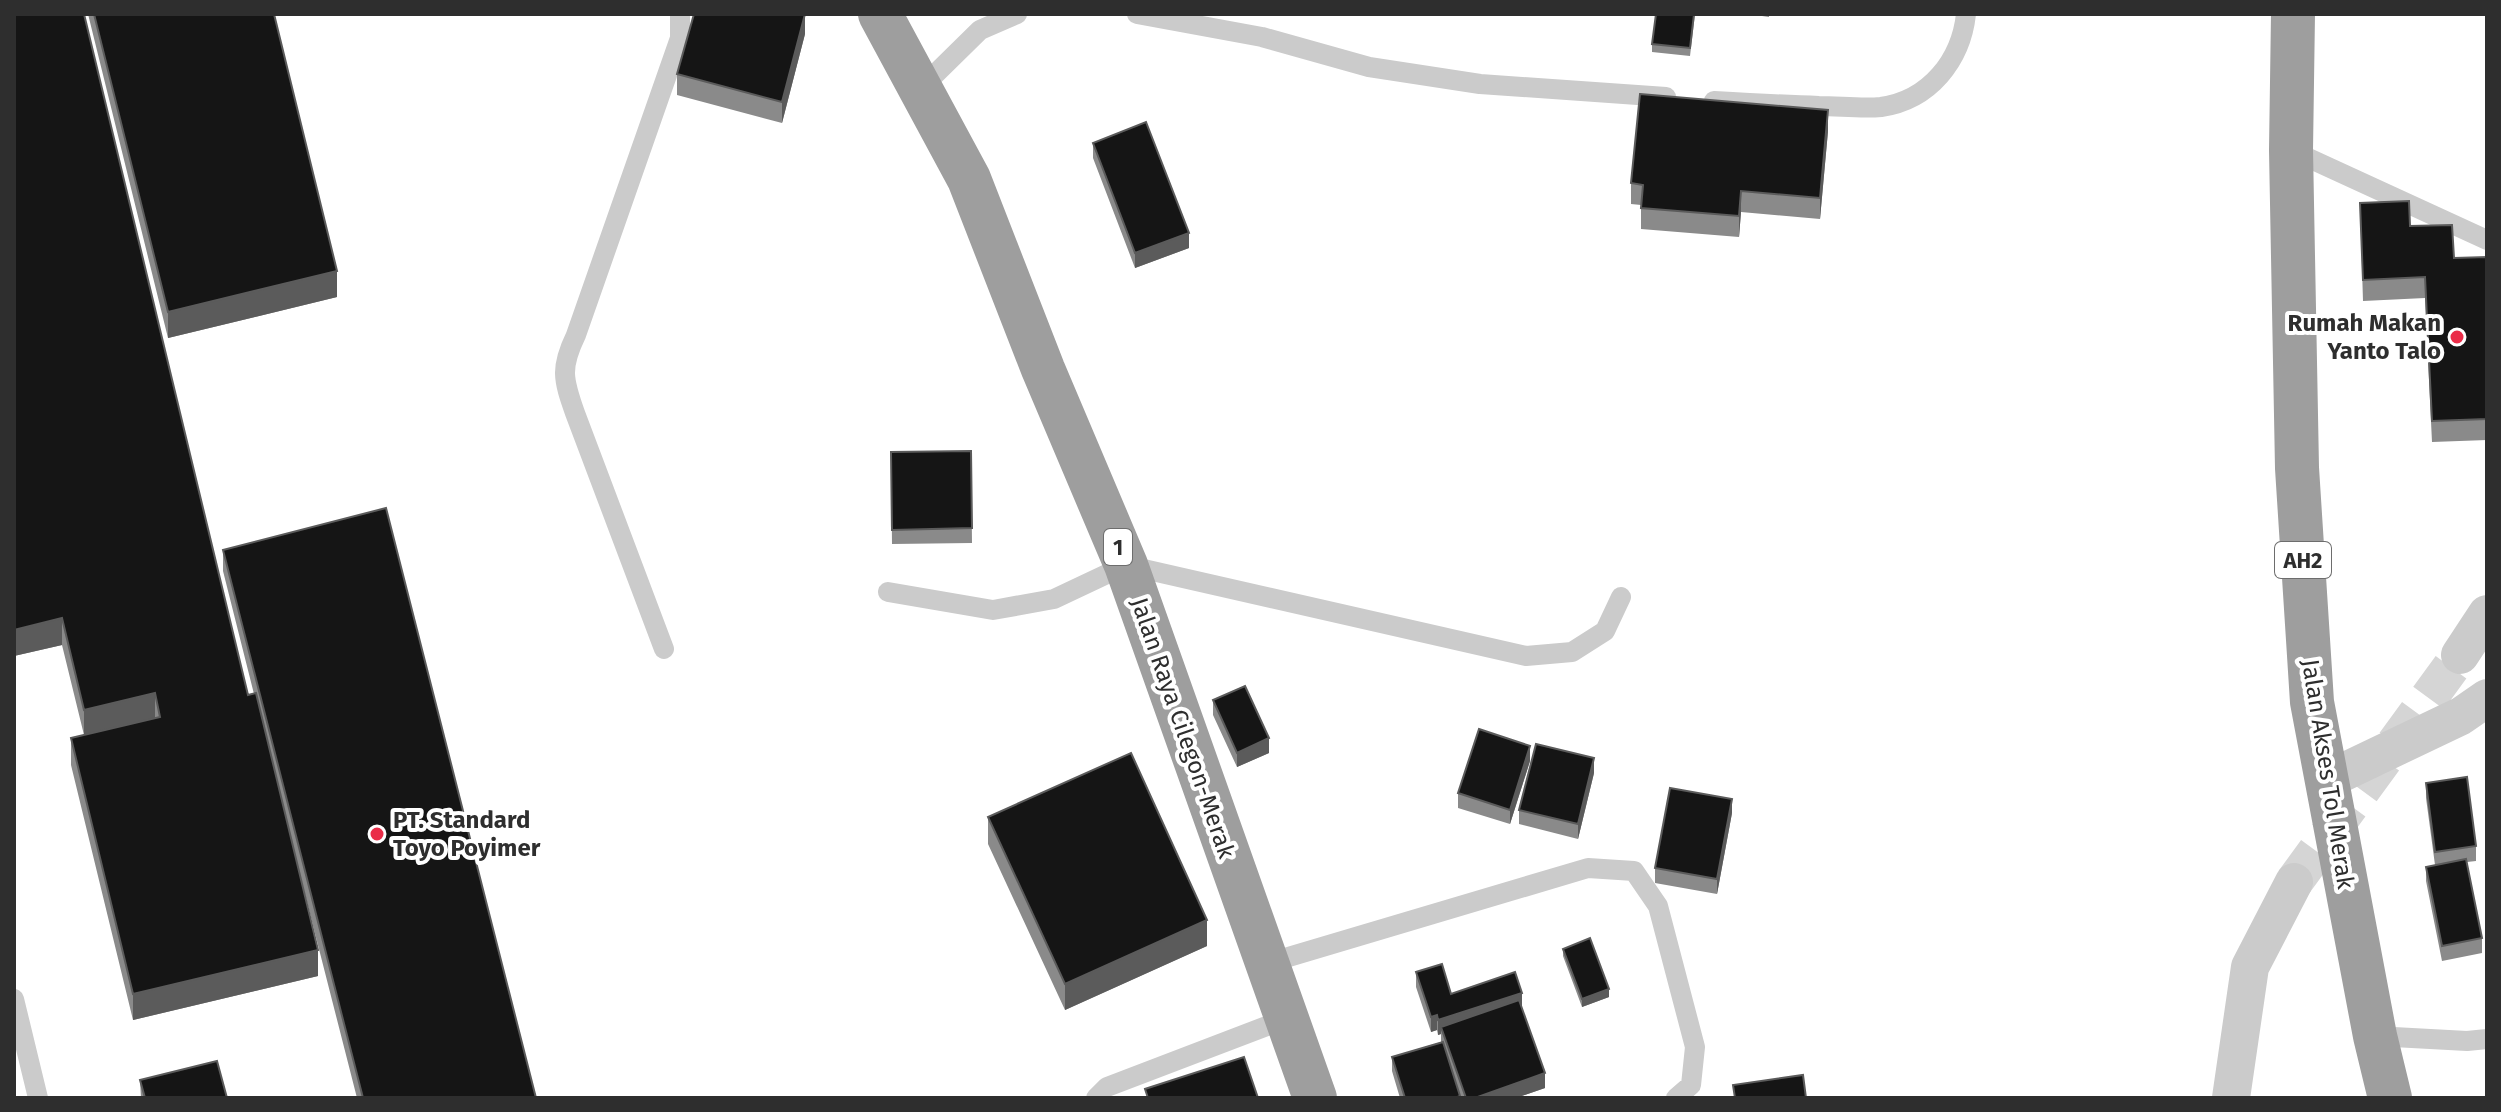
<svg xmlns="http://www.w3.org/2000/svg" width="2501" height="1112" viewBox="0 0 2501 1112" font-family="'Fira Sans',sans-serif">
<rect width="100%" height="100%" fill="#fff"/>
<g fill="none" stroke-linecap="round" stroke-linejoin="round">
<path stroke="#d5d5d5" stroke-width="38" stroke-dasharray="38 19" stroke-linecap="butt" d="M2294,882L2460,655"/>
<path stroke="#cbcbcb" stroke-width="20" d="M1137,14L1262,37L1369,67L1480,84L1666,97
M921,88L980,30L1017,14
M1714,101C1749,103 1784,105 1819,106C1839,106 1862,109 1881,107C1930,100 1961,60 1966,14
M2291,150L2487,240
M888,592L993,610L1054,599L1126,565L1526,656L1572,652L1605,631L1621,597
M664,649L575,413C563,379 560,368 576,335L680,38V14
M1265,964L1588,868L1634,871L1658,906L1695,1047L1691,1085L1676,1098
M14,999L38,1098
M2375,1036L2467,1041L2487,1039
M1096,1098L1107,1087L1285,1019"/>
<path stroke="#cbcbcb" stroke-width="38" d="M2460,655L2487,614
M2325,781L2461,716L2487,698
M2231,1098L2250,967L2294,882"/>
<path stroke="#9e9e9e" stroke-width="44" d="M880,14L969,179L1043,369L1126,565L1315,1098
M2293,14L2291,150L2297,468L2312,702L2375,1036L2390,1098"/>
</g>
<path fill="#8a8a8a" d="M14,14L248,695L254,694L223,571V550L536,1098H357L295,855L318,976L133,1020L71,765V738L84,735L62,645L14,656Z
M88,14H274L337,297L168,338Z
M1695,14L1690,56L1652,52V44Z
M1748,14H1769V17Z
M805,34L782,123L677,95V74Z
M1828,131L1820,219L1741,212L1739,237L1641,229V205L1631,204V183Z
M1093,143L1189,248L1135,268L1093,158Z
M2360,203L2410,226L2454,258L2487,257V440L2432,442L2425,298L2363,301Z
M971,451L972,543L892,544L891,452Z
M1213,700L1269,753L1237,767L1213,715Z
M1530,761L1510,824L1458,808V793Z
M1594,773L1578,839L1519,824V810Z
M2426,783L2476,846V861L2467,862L2482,938V953L2442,961L2426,881V867L2435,865L2426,798Z
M1732,813L1717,894L1655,883V868Z
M988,817L1207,946L1065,1010L988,844Z
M1563,949L1609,997L1582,1007L1563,956Z
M1416,972L1451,994L1522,1008L1545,1088L1516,1098H1461L1459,1093L1460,1098H1400L1392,1071V1057L1441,1042V1034L1438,1035L1437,1030L1431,1032L1416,987Z
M140,1080L227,1098H141Z"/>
<path fill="#5b5b5b" d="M805,14V34L782,123V102Z
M1828,110V131L1820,219V198Z
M1741,191V212L1739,237V216Z
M1189,233V248L1135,268V253Z
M337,271V297L168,338V312Z
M62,618V645L14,656V630Z
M155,693V719L84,737V710Z
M1269,738V753L1237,767V753Z
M1530,746V761L1510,824V810Z
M1594,758V773L1578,839V824Z
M1732,799V813L1717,894V879Z
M1207,920V946L1065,1010V984Z
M318,950V976L133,1020V994Z
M1609,989V997L1582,1007V999Z
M1522,993V1008L1441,1027V1034L1438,1035V1020Z
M1437,1015V1030L1431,1032V1017Z
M1545,1073V1088L1516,1098H1475Z"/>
<path fill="#151515" stroke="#5b5b5b" stroke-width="2" d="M14,14H84L248,695L256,693L318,950L133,994L71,738L160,717L155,693L84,710L62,618L14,630Z
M94,14H274L337,271L168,312Z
M694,14H805L782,102L677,74Z
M1656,14H1694L1690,48L1652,44Z
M1640,94L1828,110L1820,198L1741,191L1739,216L1641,208L1643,185L1631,183Z
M1146,122L1189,233L1135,253L1093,143Z
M2409,201L2410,226L2452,225L2454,258L2487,257V419L2432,421L2425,277L2363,280L2360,203Z
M971,451L972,528L892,530L891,452Z
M386,508L536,1098H363L223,550Z
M1245,686L1269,738L1237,753L1213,700Z
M1479,729L1530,746L1510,810L1458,793Z
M1536,744L1594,758L1578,824L1519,810Z
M1131,753L1207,920L1065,984L988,817Z
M2467,777L2476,846L2435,852L2426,783Z
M1670,788L1732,799L1717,879L1655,868Z
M2466,859L2482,938L2442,946L2426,867Z
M1590,938L1609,989L1582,999L1563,949Z
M1442,964L1451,994L1515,972L1522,993L1438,1020L1437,1015L1431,1017L1416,972Z
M1519,1000L1545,1073L1475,1098H1466L1441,1027Z
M1443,1042L1460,1096L1455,1098H1405L1392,1057Z
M1244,1057L1258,1098H1148L1145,1089Z
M217,1061L227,1098H145L140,1080Z
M1803,1075L1806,1098H1735L1733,1085Z"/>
<g fill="#ea2c48" stroke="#fff" stroke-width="3">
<circle cx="2457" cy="337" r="8"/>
<circle cx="377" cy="834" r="8"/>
</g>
<g text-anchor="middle" stroke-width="8" stroke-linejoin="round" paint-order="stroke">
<g fill="#fff" stroke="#6d6d6d" stroke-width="2">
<rect x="1104" y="529" width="28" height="36" rx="6"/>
<rect x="2275" y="542" width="56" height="36" rx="6"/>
</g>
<g font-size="22" font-weight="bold" fill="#2e2e2e">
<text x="1118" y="555">1</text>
<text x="2303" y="568">AH2</text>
</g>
<g font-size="24" font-weight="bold" fill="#2e2e2e" stroke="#fff" text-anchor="end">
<text x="2441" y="331">Rumah Makan<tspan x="2441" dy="28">Yanto Talo</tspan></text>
<text x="393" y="828" text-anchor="start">PT. Standard<tspan x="393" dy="28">Toyo Poyimer</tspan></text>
</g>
<g font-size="24" fill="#2e2e2e" stroke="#fff">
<text transform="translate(1183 728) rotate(71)" y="8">Jalan Raya Cilegon-Merak</text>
<text transform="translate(2328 774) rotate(81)" y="8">Jalan Akses Tol Merak</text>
</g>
</g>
<rect width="2501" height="1112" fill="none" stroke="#2e2e2e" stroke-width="32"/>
</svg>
